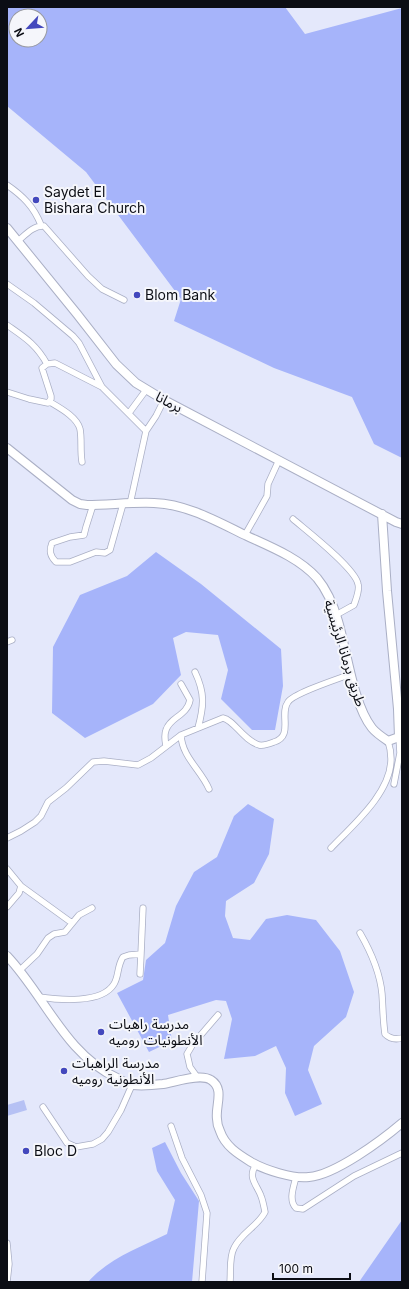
<svg xmlns="http://www.w3.org/2000/svg" width="409" height="1289" viewBox="0 0 409 1289" font-family="Inter,'Noto Sans Arabic',sans-serif">
<rect width="100%" height="100%" fill="#e4e8fb"/>
<path fill="#b6c1f4" d="M24,1100L27,1110L7,1116V1105Z"/>
<path fill="#a6b4fa" fill-rule="evenodd" d="M7,7H285L305,34L402,8V458L374,444L352,397L274,368L174,321L181,299L86,172L7,106ZM16,16H40V40H16Z
M156,552L201,584L281,649L283,686L275,730H252L221,699L228,670L218,635L186,632L173,638L181,675L153,704L85,738L52,713L53,647L80,595L127,576Z
M248,804L274,819L269,854L254,883L226,901L225,916L233,938L250,940L266,919L287,915L316,920L340,951L354,992L346,1017L314,1046L308,1070L322,1104L295,1116L285,1093L286,1068L276,1046L255,1056L224,1059L232,1019L226,1001L216,1000L168,1015L172,1041L149,1052L117,993L143,980L146,960L165,943L176,906L194,872L217,857L234,816Z
M165,1142L181,1173L199,1201L192,1282H88C109,1258 139,1248 167,1234L175,1200L157,1171L152,1148Z
M402,1220V1282H359Z"/>
<g fill="none" stroke-linecap="round" stroke-linejoin="round">
<defs>
<path id="street" d="M7,185C23,196 34,207 41,225
M18,241C25,235 34,225 44,226L88,276L102,289L124,300
M7,284L34,303L73,336L79,343L102,387
M7,325C24,337 36,344 47,364
M7,392L29,399L48,403L51,399V396L42,368L47,364L55,363L102,387L146,431
M50,402C60,408 77,417 80,429C82,439 80,450 82,462
M129,413L146,390
M130,504L146,431L156,416L164,400
M93,505L86,527L84,535L70,537L52,543C49,551 50,556 56,562H70L96,552L105,553L110,550L123,504
M293,519C307,531 355,568 358,584C360,590 356,599 354,605L336,615
M245,535L267,496L268,484L279,460
M7,642L12,640
M195,672C205,693 204,706 198,728
M181,735C182,757 201,770 209,789
M166,746C165,741 164,735 166,730C170,717 187,716 190,700L181,684
M394,784L400,753L399,737
M7,838L21,831L35,822L41,816L48,802L66,788L93,762L104,761L138,765L151,758L181,735L223,718C234,720 243,740 259,745C264,746 269,744 274,742C294,736 279,714 288,702C294,693 338,679 351,674
M331,848C353,825 391,793 391,759C391,753 390,747 388,741
M7,869L21,886L19,893L7,907
M21,886L72,923
M360,933C371,952 380,972 382,994C383,1008 383,1021 385,1034C390,1039 395,1040 402,1038
M20,970L37,954L48,938L54,934L65,932L79,915L92,908
M140,974L141,954
M39,997C59,1000 102,1004 114,984C119,976 117,966 123,957L129,955L141,954L143,908
M198,1078L190,1067L187,1054L193,1044L218,1015
M43,1107L67,1143L76,1147L93,1144L102,1139L108,1132L121,1110L132,1085
M171,1126L182,1158L201,1195L207,1213L202,1282
M296,1177C294,1186 288,1200 296,1208L303,1209L354,1176L402,1153
M7,1243L9,1264L7,1282
M230,1282C231,1271 229,1257 234,1248C241,1233 258,1226 265,1212C264,1207 263,1201 261,1196C257,1185 247,1177 256,1165"/>
<path id="secondary" d="M7,228L77,314L116,364L136,383L164,400L396,522L402,524
M7,448L72,500L80,504L87,505C108,505 133,502 154,503C187,504 218,522 247,536C271,547 299,558 317,578C327,590 334,607 338,621C347,651 353,704 372,728C376,733 382,737 388,741L399,737L398,709L387,591L382,514
M7,956C45,996 65,1054 117,1078C122,1081 128,1084 133,1085C143,1086 154,1085 163,1084C175,1082 201,1073 211,1080C225,1089 215,1106 217,1119C217,1123 218,1127 220,1131C225,1146 238,1154 251,1162C265,1170 293,1179 309,1177C335,1175 382,1140 402,1123"/>
</defs>
<use href="#street" stroke="#aaafc5" stroke-width="7"/>
<use href="#secondary" stroke="#aaafc5" stroke-width="10"/>
<use href="#street" stroke="#fff" stroke-width="5.5"/>
<use href="#secondary" stroke="#fff" stroke-width="8"/>
</g>
<g fill="#4348bd" stroke="#f5f6fb" stroke-width="1.5">
<circle cx="36" cy="200" r="4"/>
<circle cx="137" cy="295" r="4"/>
<circle cx="101" cy="1032" r="4"/>
<circle cx="64" cy="1071" r="4"/>
<circle cx="26" cy="1151" r="4"/>
</g>
<g text-anchor="middle" stroke-width="4" stroke-linejoin="round" paint-order="stroke">
<g font-size="14" fill="#0b0d14" stroke="#f5f6fb" text-anchor="start">
<text x="44" y="197">Saydet El<tspan x="44" dy="16">Bishara Church</tspan></text>
<text x="145" y="300">Blom Bank</text>
<text x="109" y="1029">مدرسة راهبات<tspan x="109" dy="16">الأنطونيات روميه</tspan></text>
<text x="72" y="1068">مدرسة الراهبات<tspan x="72" dy="16">الأنطونية روميه</tspan></text>
<text x="34" y="1156">Bloc D</text>
</g>
<g font-size="14" fill="#0b0d14" stroke="#f5f6fb">
<text transform="translate(169 402) rotate(28)" y="5">برمانا</text>
<text transform="translate(345 653) rotate(73)" y="5">طريق برمانا الرئيسية</text>
</g>
</g>
<rect width="409" height="1289" fill="none" stroke="#0b0d14" stroke-width="16"/>
<g transform="translate(28 28) rotate(244)"><circle r="19" fill="#f5f6fb" stroke="#97999f"/>
<path d="M0-3L7 15L0 10L-7 15Z" fill="#4348bd"/>
<text y="-6" font-size="11" font-weight="bold" text-anchor="middle" fill="#0b0d14">N</text>
</g>
<path d="M273 1273v6h77v-6" fill="none" stroke="#0b0d14" stroke-width="2"/>
<text x="279" y="1273" font-size="12" fill="#0b0d14" stroke="#f5f6fb" stroke-width="3" paint-order="stroke">100 m</text>
</svg>
